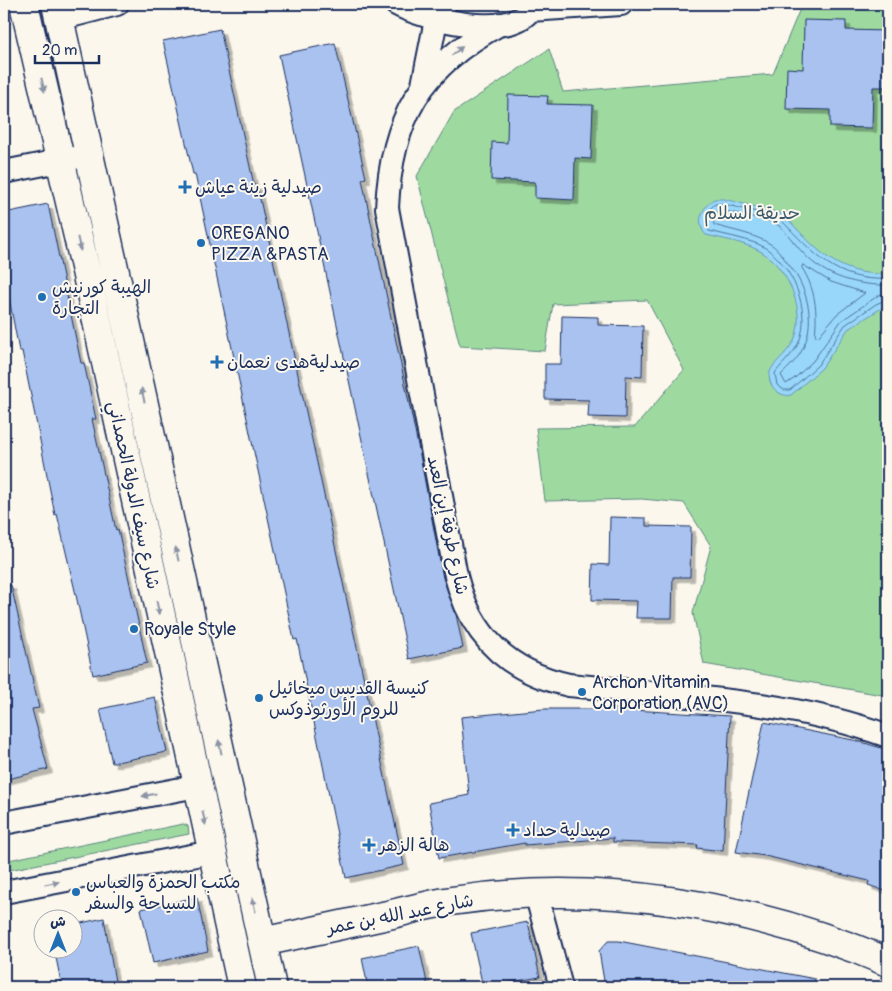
<svg xmlns="http://www.w3.org/2000/svg" width="892" height="991" viewBox="0 0 892 991" font-family="Pangolin,'Playpen Sans Arabic',sans-serif">
<defs>
<filter id="shadow"><feDropShadow dx="4.5" dy="4.5" stdDeviation="0" flood-color="#0004"/></filter>
</defs>
<rect width="100%" height="100%" fill="#fbf7ec"/>
<filter id="ink" filterUnits="userSpaceOnUse"><feTurbulence type="fractalNoise" baseFrequency=".02" numOctaves="2"/><feDisplacementMap in="SourceGraphic" scale="10" xChannelSelector="R" yChannelSelector="G"/><feConvolveMatrix kernelMatrix="1 2 1 2 8 2 1 2 1" color-interpolation-filters="sRGB"/></filter>
<g filter="url(#ink)">
<path fill="#9edaa0" stroke="#5c847f" d="M802,4H888V696L704,664L693,613L711,546L684,503L642,499L545,501L536,428L635,427L684,370L647,300L553,304L545,351L460,346L417,176L454,112L549,49L563,92L773,74Z
M183,824L188,826L189,834L4,871V861Z"/>
<path fill="#99d7fa" stroke="#6794bc" d="M714,199H724L776,212L783,214C816,249 836,276 888,274V304L848,329L822,368L791,395C779,398 766,384 770,372C773,362 791,352 796,335C805,305 785,264 758,250C742,242 723,239 706,235C695,223 702,207 714,199Z"/>
<g fill="none" stroke-linecap="round" stroke-linejoin="round">
<path stroke="#4d729c" stroke-width="1" d="M803,265L831,282L865,293L836,315L818,337L815,335C818,311 815,288 802,268Z
M888,279C835,282 814,253 780,219L774,216L723,204H715C706,211 703,221 709,231C725,235 742,238 758,244C788,257 810,304 801,336C797,352 784,361 775,373L777,385L784,390H790L818,365L845,325L876,304L888,299
M888,285C858,286 825,277 804,254C795,245 786,230 775,223C767,219 734,214 723,210L717,211L713,216L714,225C734,231 755,234 772,245C779,250 784,259 790,266C808,289 817,324 801,352C796,361 788,368 781,375L786,384L795,378L813,361L841,321L879,295L888,293"/>
</g>
<path fill="#a9c2ef" stroke="#1b2f5e" filter="url(#shadow)" d="M804,20L846,21V30L888,31V87H873L872,128L830,127V110L786,109L787,68L803,69Z
M220,29L254,185H257L404,865L346,878L297,639L294,640L195,174H193L163,41Z
M335,43L366,178L362,179L420,455L443,578L456,614L463,648L409,659L279,55Z
M508,95L548,96L547,104L593,105L591,159L575,158L574,200L535,198V182L491,180L492,142L507,143Z
M48,204L81,363H84L96,419H92L116,530L118,529L147,663L93,675L76,595L57,514L55,515L22,351H19L4,271V213Z
M562,316L598,317V325L643,326L642,377L626,376L625,418L588,417L589,400L545,399V364H561Z
M610,517L646,518V526L691,527L690,577H673L672,618H636L637,601L592,600L593,564L609,565Z
M11,585L39,708L32,709L48,769L4,780V586Z
M155,697L167,752L112,763L100,709Z
M544,709H633V710L730,716L723,851L697,848L698,845L613,842V838L525,845V843L439,858L429,803L469,795L461,717Z
M764,722L858,741L888,750V892L868,885L869,881L765,856L736,852Z
M197,897L208,951L153,963L141,909Z
M104,918L116,987H62L54,948H72V925Z
M528,922L540,977L483,987L471,933Z
M608,941H619L815,979L814,987H605L599,951Z
M419,946L428,987H368L362,958Z"/>
<g fill="none" stroke-linecap="round" stroke-linejoin="round">
<defs>
<path id="minor" d="M396,4C423,19 509,40 530,10
M530,10L621,4
M59,19L117,4
M500,24C421,66 391,119 387,208L456,576C471,636 508,672 569,685C675,696 787,699 888,736
M423,85L436,20L445,4
M4,172L89,155
M4,823L197,786
M4,892L212,852
M536,893L561,987"/>
<path id="major" d="M24,4L86,271L242,987
M56,4L272,987
M262,942C304,933 346,924 388,915C409,910 430,904 451,901C599,879 752,904 888,962"/>
</defs>
<use href="#minor" stroke="#1b2f5e" stroke-width="26"/>
<use href="#major" stroke="#1b2f5e" stroke-width="31"/>
<use href="#minor" stroke="#fbf7ec" stroke-width="22"/>
<use href="#major" stroke="#fbf7ec" stroke-width="28"/>
</g>
<defs><path id="oneway-solid" d="M-6-.8H1V-3.2L6.5 0L1 3.2V.8H-6Z" transform="scale(1.25)"/></defs>
<g fill="#8b93a5">
<use href="#oneway-solid" transform="translate(457 51) rotate(-39)"/>
<use href="#oneway-solid" transform="translate(43 85) rotate(77)"/>
<use href="#oneway-solid" transform="translate(79 244) rotate(77)"/>
<use href="#oneway-solid" transform="translate(143 395) rotate(-102)"/>
<use href="#oneway-solid" transform="translate(177 554) rotate(-102)"/>
<use href="#oneway-solid" transform="translate(158 608) rotate(78)"/>
<use href="#oneway-solid" transform="translate(220 747) rotate(-102)"/>
<use href="#oneway-solid" transform="translate(149 795) rotate(169)"/>
<use href="#oneway-solid" transform="translate(204 818) rotate(77)"/>
<use href="#oneway-solid" transform="translate(52 883) rotate(-11)"/>
<use href="#oneway-solid" transform="translate(254 905) rotate(-102)"/>
</g>
</g>
<g fill="#1f6fb2" stroke="#fbf7ec" stroke-width="2">
<path d="M182.5 179.5h5v5h5v5h-5v5h-5v-5h-5v-5h5z"/>
<circle cx="201" cy="243" r="5"/>
<circle cx="42" cy="297" r="5"/>
<path d="M214.5 354.5h5v5h5v5h-5v5h-5v-5h-5v-5h5z"/>
<circle cx="134" cy="629" r="5"/>
<circle cx="582" cy="692" r="5"/>
<circle cx="259" cy="698" r="5"/>
<path d="M510.5 822.5h5v5h5v5h-5v5h-5v-5h-5v-5h5z"/>
<path d="M366.5 837.5h5v5h5v5h-5v5h-5v-5h-5v-5h5z"/>
<circle cx="76" cy="892" r="5"/>
</g>
<g text-anchor="middle" stroke-width="4" stroke-linejoin="round" paint-order="stroke">
<g font-size="18" fill="#1b2f5e" stroke="#fbf7ec" text-anchor="start">
<text x="195" y="193">صيدلية زينة عياش</text>
<text x="211" y="239">OREGANO<tspan x="211" dy="21">PIZZA &amp;PASTA</tspan></text>
<text x="52" y="293">الهيبة كورنيش<tspan x="52" dy="21">التجارة</tspan></text>
<text x="227" y="368">صيدليةهدى نعمان</text>
<text x="144" y="635">Royale Style</text>
<text x="592" y="688">Archon Vitamin<tspan x="592" dy="21">Corporation (AVC)</tspan></text>
<text x="269" y="694">كنيسة القديس ميخائيل<tspan x="269" dy="21">للروم الأورثوذوكس</tspan></text>
<text x="523" y="836">صيدلية حداد</text>
<text x="379" y="851">هالة الزهر</text>
<text x="86" y="888">مكتب الحمزة والعباس<tspan x="86" dy="21">للسياحة والسفر</tspan></text>
</g>
<g font-size="18" fill="#3c5a6e" stroke="#fbf7ec">
<text x="752" y="219">حديقة السلام</text>
</g>
<g font-size="18" fill="#1b2f5e" stroke="#fbf7ec">
<text transform="translate(134 495) rotate(78)" y="6">شارع سيف الدولة الحمداني</text>
<text transform="translate(448 525) rotate(78)" y="6">شارع طرفة إبن العبد</text>
<text transform="translate(400 914) rotate(-11)" y="6">شارع عبد الله بن عمر</text>
</g>
</g>
<rect width="892" height="991" fill="none" stroke="#fbf7ec" stroke-width="20"/>
<rect x="10" y="10" width="872" height="971" fill="none" stroke="#1b2f5e" stroke-width="2" filter="url(#ink)"/>
<g transform="translate(58 934)"><circle r="24" fill="#fbf7ec" stroke="#a1a7b3"/>
<path d="M0-4L9 19L0 12L-9 19Z" fill="#1f6fb2"/>
<text y="-8" font-size="14" font-weight="bold" text-anchor="middle" fill="#1b2f5e">ش</text>
</g>
<path d="M35 55v8h64v-8" fill="none" stroke="#1b2f5e" stroke-width="2.5"/>
<text x="42" y="55" font-size="15" fill="#1b2f5e" stroke="#fbf7ec" stroke-width="4" paint-order="stroke">20 m</text>
</svg>
